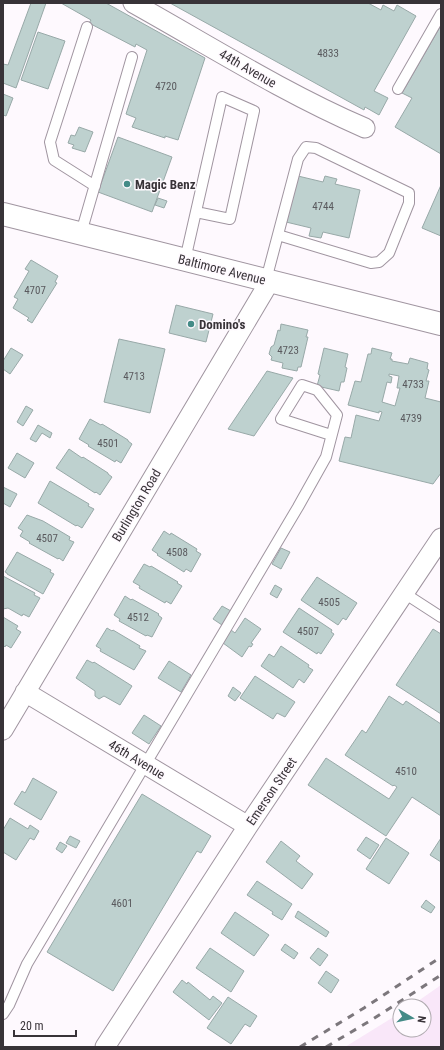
<svg xmlns="http://www.w3.org/2000/svg" width="444" height="1050" viewBox="0 0 444 1050" font-family="'Roboto Condensed',sans-serif">
<rect width="100%" height="100%" fill="#fef9fe"/>
<path fill="#f9e7f9" d="M441,985V1047H345L400,1013V1030H424V1006H411Z"/>
<path fill="#bed1cf" stroke="#98a9a8" fill-rule="evenodd" d="M31,3H46L16,88L3,83V64L8,65Z
M61,3H106L205,58L178,140L165,136V138L132,127L136,118L126,114L147,50L136,44L135,47L89,23L91,20Z
M170,3H368L381,10L383,5L394,11L397,5L416,16L374,91L388,98L379,115L365,107L364,110Z
M440,27L441,28V154L395,127L412,98L402,93Z
M38,32L65,41L48,89L21,80Z
M3,94L13,98L6,116L3,115Z
M79,127L93,132L85,152L72,148L74,145L68,143L71,135L75,136Z
M118,137L172,157L152,212L98,192Z
M298,176L323,182L325,176L337,179L335,184L360,190L349,238L323,232L321,238L309,236L311,228L286,222Z
M441,185V236L422,228Z
M158,198L167,201L164,208L155,205Z
M31,260L58,276L55,282L57,283L32,323L27,320L29,318L13,308L18,299L14,297L29,271L25,269Z
M176,305L213,314L206,342L169,333Z
M281,324L308,330L306,337H308L301,367H298L297,371L282,368L283,363L271,360L272,357L269,354L271,347L274,345L278,330L280,331Z
M119,339L165,349L150,413L104,402Z
M11,348L23,355L10,374L3,369V361Z
M324,348L348,354L345,367L347,368L344,382H341L339,391L317,386L320,375L318,374Z
M372,348L392,353L390,359H392V361L408,364L410,358L428,363L427,369L429,370L426,381H429L425,398L441,402V473L433,484L339,461L345,437L351,438L356,415L379,421L382,412L379,411V413L348,405L355,381L361,382L368,354H371ZM389,374L399,376L397,388H400L395,406L382,402L387,382L391,383L392,377L389,376Z
M267,371L293,378L254,436L228,429Z
M26,406L33,410L23,426L17,422Z
M90,419L101,425L102,424L128,440V441L132,444L121,463L116,460L115,462L88,446L89,445L79,439Z
M38,425L52,433L50,438L42,433L36,442L30,439Z
M69,449L82,458L83,457L108,473V474L112,477L100,495L96,492L95,493L56,468Z
M17,453L34,463L25,478L8,468Z
M50,481L89,504L88,506L94,509L82,528L77,525L76,526L38,503Z
M3,487L17,494L10,507L3,503Z
M27,515L43,521L70,537L69,540L74,542L63,561L59,558L58,559L29,543L30,542L20,536L23,531L18,528Z
M164,531L170,535L171,533L197,549L196,551L201,554L191,572L186,569L184,572L157,555L158,554L152,550Z
M281,548L290,552L281,569L272,564Z
M17,552L51,570L50,572L54,574L43,594L7,574V573L5,572Z
M144,564L150,567L151,566L178,582L177,583L182,586L171,604L166,601L165,603L139,588L140,586L133,582Z
M3,576L35,593L34,595L40,598L29,617L23,614L22,616L8,608L3,609Z
M317,577L357,603L346,620L343,618L338,625L301,600Z
M275,585L282,589L277,598L270,594Z
M125,596L131,600L132,599L159,614L158,615L162,618L152,637L147,635L146,636L119,621L120,619L114,615Z
M222,606L231,611L222,625L213,619Z
M299,608L332,630L331,632L334,634L321,654L318,652L317,654L283,632Z
M3,617L18,626L16,629L21,632L11,648L6,645L5,647L3,645Z
M245,618L261,629L251,643L253,644L251,647L249,646L242,657L223,643L231,630L235,633Z
M107,628L112,631L113,630L140,646L139,648L146,651L134,670L100,651L101,649L96,646Z
M433,629L441,634V714L396,685Z
M281,646L309,665L308,667L313,670L304,683L299,679L293,688L261,666L269,654L274,657Z
M87,660L93,663L94,662L132,686L120,705L104,696L99,699L95,696V691L76,678Z
M169,661L191,675L181,692L158,678Z
M255,676L295,702L285,717L277,713L273,719L240,698Z
M233,687L241,693L235,701L228,696Z
M389,696L403,705L406,701L441,724V816L412,797L386,836L308,785L326,758L389,799L397,787L394,785L393,786L345,755L362,730L366,733Z
M144,715L161,726L149,744L132,733Z
M33,778L57,792L41,820L14,804L22,791L25,793Z
M142,794L211,836L201,853L197,851L113,991L47,952Z
M10,818L28,829L30,825L39,831L34,840L30,838L16,860L3,852V830Z
M70,836L80,841L76,848L66,843Z
M366,837L379,845L370,859L357,850Z
M386,838L409,853L389,884L366,869Z
M441,838V862L430,855Z
M281,841L300,856L296,861L313,874L302,889L266,862Z
M60,842L67,846L62,853L56,849Z
M257,881L292,904L282,920L272,914L273,912L247,895Z
M426,900L435,907L431,913L421,907Z
M298,911L329,932L326,937L295,917Z
M235,912L269,935L254,956L221,933Z
M285,944L298,953L294,959L281,950Z
M210,948L244,971L231,992L196,968Z
M318,948L328,955L320,966L310,958Z
M326,971L339,980L331,993L318,983Z
M182,980L187,984L188,982L210,1000L213,996L222,1003L209,1020L173,992Z
M228,997L257,1016L250,1027L245,1024L231,1044L207,1028Z"/>
<g fill="none" stroke-linecap="round" stroke-linejoin="round">
<defs>
<path id="lane" d="M87,27L50,142L54,160L95,186
M398,89L441,14
M81,233L132,57
M185,260L222,97L254,111L230,219L196,212
M266,280L298,159L306,147L316,148L409,193V203L389,253L379,262L371,263L278,235
M404,593L441,617
M3,1014L9,1005L27,964L298,507L326,457L337,415L317,390L302,385L281,419L331,435"/>
<path id="street" d="M133,3C210,46 284,93 365,128
M25,692L248,826
M3,730L270,281
M105,1047L248,826L441,538"/>
<path id="primary" d="M3,214L441,324"/>
</defs>
<use href="#lane" stroke="#a095a0" stroke-width="12"/>
<use href="#street" stroke="#a095a0" stroke-width="21"/>
<use href="#primary" stroke="#a095a0" stroke-width="24"/>
<use href="#lane" stroke="#fff" stroke-width="10"/>
<use href="#street" stroke="#fff" stroke-width="19"/>
<use href="#primary" stroke="#fff" stroke-width="22"/>
<path stroke="#7c777c" stroke-width="3" stroke-dasharray="7 7" stroke-linecap="butt" d="M300,1047L364,1008L441,957
M326,1047L373,1019L441,975"/>
</g>
<g fill="#448b87" stroke="#fef9fe" stroke-width="1.5">
<circle cx="127" cy="184" r="4"/>
<circle cx="191" cy="324" r="4"/>
</g>
<g text-anchor="middle" stroke-width="3" stroke-linejoin="round" paint-order="stroke">
<g font-size="11" fill="#5a5a5e">
<text x="328" y="57">4833</text>
<text x="166" y="90">4720</text>
<text x="323" y="210">4744</text>
<text x="35" y="294">4707</text>
<text x="288" y="354">4723</text>
<text x="134" y="380">4713</text>
<text x="413" y="388">4733</text>
<text x="411" y="422">4739</text>
<text x="108" y="447">4501</text>
<text x="47" y="542">4507</text>
<text x="177" y="556">4508</text>
<text x="329" y="606">4505</text>
<text x="138" y="621">4512</text>
<text x="308" y="635">4507</text>
<text x="406" y="775">4510</text>
<text x="122" y="907">4601</text>
</g>
<g font-size="13" fill="#383338" stroke="#fef9fe">
<text transform="translate(248 68) rotate(30)" y="5">44th Avenue</text>
<text transform="translate(222 269) rotate(14)" y="5">Baltimore Avenue</text>
<text transform="translate(136 505) rotate(-59)" y="5">Burlington Road</text>
<text transform="translate(137 759) rotate(31)" y="5">46th Avenue</text>
<text transform="translate(271 791) rotate(-56)" y="5">Emerson Street</text>
</g>
<g font-size="13" font-weight="bold" fill="#383338" stroke="#fef9fe" text-anchor="start">
<text x="135" y="189">Magic Benz</text>
<text x="199" y="329">Domino's</text>
</g>
</g>
<rect width="444" height="1050" fill="none" stroke="#383338" stroke-width="8"/>
<g transform="translate(412 1018) rotate(99)"><circle r="19" fill="#fef9fe" stroke="#afaaaf"/>
<path d="M0-3L7 15L0 10L-7 15Z" fill="#448b87"/>
<text y="-6" font-size="11" font-weight="bold" text-anchor="middle" fill="#383338">N</text>
</g>
<path d="M14 1030v6h62v-6" fill="none" stroke="#383338" stroke-width="2"/>
<text x="20" y="1030" font-size="12" fill="#383338" stroke="#fef9fe" stroke-width="3" paint-order="stroke">20 m</text>
</svg>
